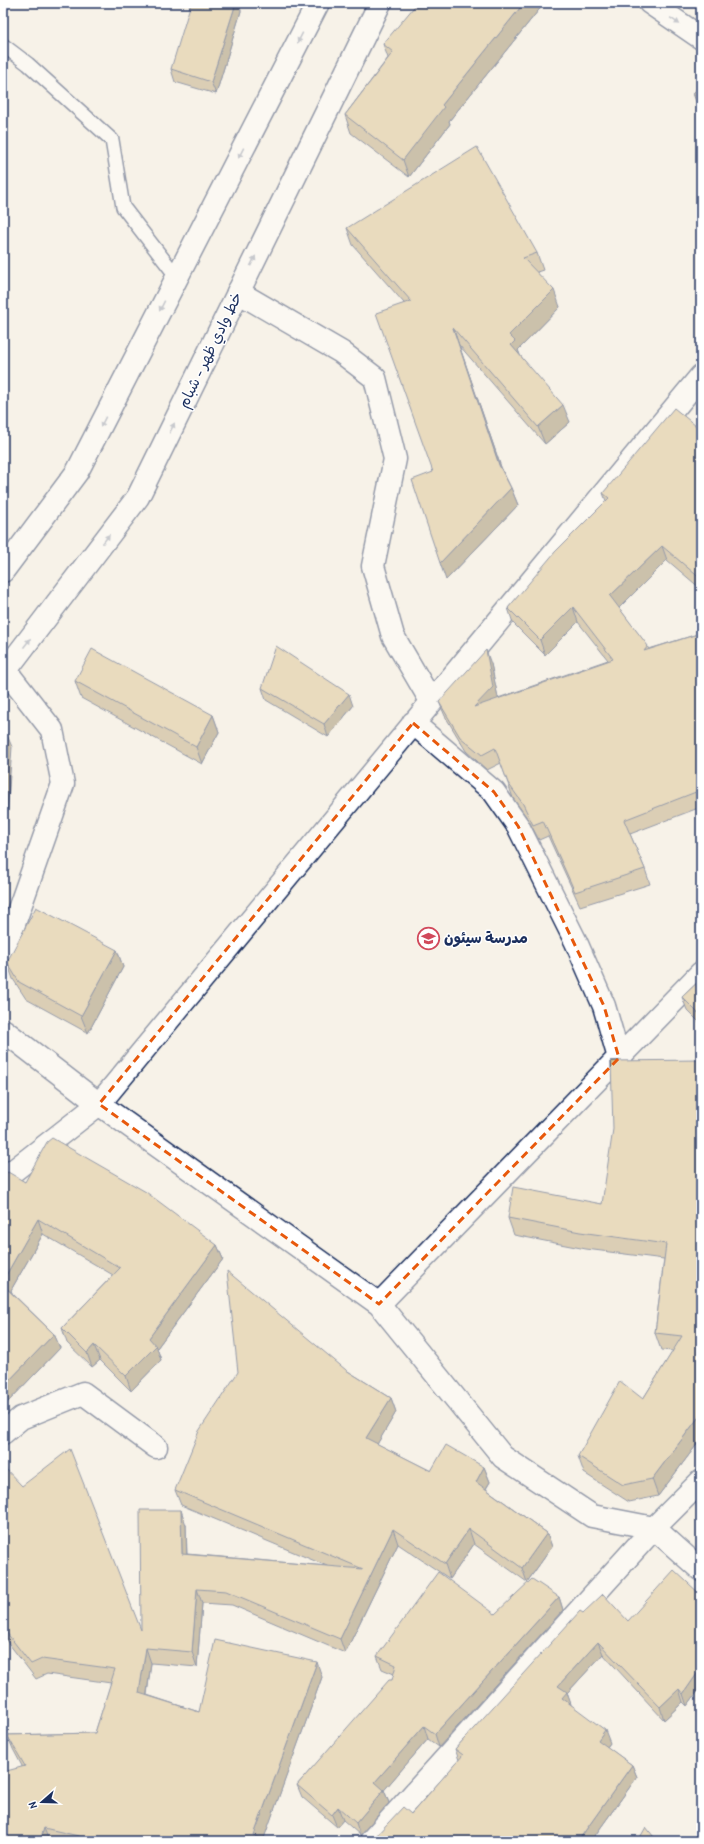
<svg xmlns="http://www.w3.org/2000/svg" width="704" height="1844" viewBox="0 0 704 1844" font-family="'Patrick Hand','Playpen Sans Arabic',sans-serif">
<rect width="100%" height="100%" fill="#f7f2e8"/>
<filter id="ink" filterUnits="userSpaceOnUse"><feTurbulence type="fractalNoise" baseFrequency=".025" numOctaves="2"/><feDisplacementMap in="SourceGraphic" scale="8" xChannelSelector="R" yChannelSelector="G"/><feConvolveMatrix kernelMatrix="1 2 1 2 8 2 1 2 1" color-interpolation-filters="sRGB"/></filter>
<g filter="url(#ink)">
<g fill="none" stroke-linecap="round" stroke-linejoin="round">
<defs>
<path id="service" d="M3,45L28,64L112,140L123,207L177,277"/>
<path id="minor" d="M238,292L341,352L375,378L395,459L373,566L393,636L431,701
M413,723L494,792L518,826L576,942L604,1006L619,1058
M3,955L63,784L52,730L6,671
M3,1030L99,1104L379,1304L503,1457L592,1516L654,1528L701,1570
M3,1179L99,1104L701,376
M379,1304L701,973
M3,1433L21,1418L83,1393L156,1447
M371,1841L654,1528L701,1481"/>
<path id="tertiary" d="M650,3L701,38"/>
<path id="primary" d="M3,571L77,472L318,3
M3,674L138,497L380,3"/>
</defs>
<use href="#service" stroke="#1b2f5e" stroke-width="16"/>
<use href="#minor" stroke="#1b2f5e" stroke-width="25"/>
<use href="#tertiary" stroke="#1b2f5e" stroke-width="25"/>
<use href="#primary" stroke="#1b2f5e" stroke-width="25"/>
<use href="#service" stroke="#fff" stroke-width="13"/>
<use href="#minor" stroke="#fff" stroke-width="22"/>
<use href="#tertiary" stroke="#fff" stroke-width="22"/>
<use href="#primary" stroke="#fff" stroke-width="22"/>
</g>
<path fill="#b9a379" stroke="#1b2f5e" d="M236,3H239L241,11L216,94L175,82L171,69Z
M542,6L449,121L450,124L409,177L351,133L345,115L388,58L383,44Z
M701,83V109L698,106L693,94Z
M347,228L537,253L543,270L537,272L560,307L518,350L520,355L570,422L545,444L459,345L501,467L511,488L518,505L446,580L433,472L404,303L353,245Z
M701,430V589L667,560L619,608L649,649L701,633V807L630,834L645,869L650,884L580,906L548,836L539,840L528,819L513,798L501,763L487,770L466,751L445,716L439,702L491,664L498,698L608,660L578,622L545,655L513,623L508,608L606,501L603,493Z
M75,681L213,715L219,732L202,764L81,698Z
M262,688L353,706L328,737L266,700Z
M117,950L123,967L88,1033L26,999L13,979L7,962Z
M701,979V1024L687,1010L682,997Z
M701,1060V1439L658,1496L629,1502L584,1473L578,1456L643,1399L673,1351L661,1350L655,1333L664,1259L586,1249L514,1235L508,1218L602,1204Z
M3,1174L25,1182L217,1245L223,1259L157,1348L161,1360L131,1391L100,1360L92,1367L67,1343L62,1328L113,1275L43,1234L11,1290L12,1293L54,1334L60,1348L3,1407Z
M346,1370L391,1398L396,1412L377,1444L431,1471L484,1467L490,1482L486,1489L547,1533L552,1547L527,1582L474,1544L450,1579L398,1544L345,1653L232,1605L202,1603L197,1667L151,1663L147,1695L199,1712L322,1677L263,1840L265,1841H3L22,1766L13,1749L7,1735L95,1733L111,1683L47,1674L36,1679L3,1636V1466L141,1630L186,1525L187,1554L327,1566L181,1505L175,1490Z
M701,1595V1687L687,1706L683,1702L664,1720L603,1654L567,1693L571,1705L610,1743L607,1747L632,1765L637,1777L591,1841H374L373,1839L411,1814L459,1760L455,1749L583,1613L628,1621Z
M559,1597L563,1610L439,1747L428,1739L384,1790L389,1803L360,1835L343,1820L337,1827L302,1797L297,1785L392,1680L394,1674L382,1669L377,1656L495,1614Z"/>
<path fill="#968563" stroke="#1b2f5e" d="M236,3H239L241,11L216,94L211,82Z
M524,3H541L542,6L449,121L450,124L409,177L403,160L442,105Z
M554,290L560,307L518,350L521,358L511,345L509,335Z
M453,328L459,345L506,482L499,465Z
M563,405L570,422L545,444L538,427Z
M511,488L518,505L446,580L440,563Z
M662,546L667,560L616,611L610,596Z
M573,607L578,622L545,655L540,640Z
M486,650L491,664L499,702L474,707Z
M349,694L353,706L328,737L324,724Z
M213,715L219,732L202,764L196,747Z
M5,730L12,747L4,859L3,862V766Z
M117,950L123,967L88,1033L81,1016Z
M3,1078L7,1089L3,1095Z
M38,1219L43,1234L11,1290L12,1293L3,1285L5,1277Z
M217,1245L223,1259L157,1348L161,1360L131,1391L126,1376L149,1338Z
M54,1334L60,1348L3,1407V1387Z
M94,1345L100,1360L92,1367L87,1353Z
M391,1398L396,1412L372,1453L366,1438Z
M701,1414V1439L658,1496L652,1479Z
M484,1467L490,1482L481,1496L476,1482Z
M181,1510L186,1525L187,1569L182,1554Z
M393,1529L398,1544L345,1653L340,1639Z
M469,1529L474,1544L450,1579L445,1564Z
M547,1533L552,1547L527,1582L522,1568Z
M197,1589L202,1603L197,1667L192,1652Z
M559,1597L563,1610L439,1747L435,1734Z
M598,1642L603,1654L567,1693L571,1704L567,1711L558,1686Z
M146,1648L151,1663L145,1707L139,1693Z
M317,1662L322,1677L263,1841L254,1835Z
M701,1668V1687L687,1706L683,1694Z
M679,1689L683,1702L664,1720L660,1707Z
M424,1726L428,1739L380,1795L375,1782Z
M605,1730L610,1743L602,1753L598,1740Z
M632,1765L637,1777L591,1841H578Z
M384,1790L389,1803L360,1835L356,1823Z
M338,1807L343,1820L337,1827L332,1815Z
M44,1828L49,1841H40Z"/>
<path fill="#d7be8d" stroke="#1b2f5e" d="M191,3H236L211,82L171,69Z
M443,3H524L442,105L444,107L403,160L345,115L393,52L383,44L414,7Z
M701,83V100L693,94Z
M477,147L537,253L523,258L554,290L509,335L515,341L511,345L563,405L538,427L453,328L499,465L511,488L440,563L412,480L433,472L376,313L411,301L347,228Z
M674,408L701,430V579L662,546L610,596L648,646L644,651L701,633V790L624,820L645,869L575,892L543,821L533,825L523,804L508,783L495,748L482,755L460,737L439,702L486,650L493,687L474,707L613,659L573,607L540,640L508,608L555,552L609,498L603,493Z
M276,646L349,694L324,724L262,688Z
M92,649L213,715L196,747L75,681Z
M5,730L3,766V732Z
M36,907L117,950L81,1016L19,982L7,962Z
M701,979V1016L682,997Z
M701,1060V1414L652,1479L623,1485L578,1456L620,1381L643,1399L682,1336L655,1333L666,1244L580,1232L508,1218L513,1187L602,1204L613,1129L611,1061Z
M52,1138L146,1192L217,1245L149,1338L156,1346L126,1376L94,1345L87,1353L62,1328L120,1268L38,1219L5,1277L7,1279L3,1285L54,1334L3,1387V1174L8,1172L25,1182L47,1142Z
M227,1271L346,1370L391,1398L366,1438L431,1471L446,1445L484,1467L476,1482L547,1533L522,1568L469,1529L445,1564L393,1529L340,1639L226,1591L197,1589L192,1652L146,1648L139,1693L199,1712L215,1640L317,1662L254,1835L265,1841H100L44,1828L40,1841H3V1772L25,1766L7,1735L95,1733L115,1669L42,1659L31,1664L3,1628V1466L22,1486L70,1449L141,1630L140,1510H181L182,1554L363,1569L175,1490L199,1431L238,1372Z
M674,1570L701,1595V1668L683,1694L679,1689L660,1707L598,1642L558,1686L567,1692L562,1698L605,1730L598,1740L632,1765L578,1841H376L373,1839L403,1807L411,1814L463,1755L455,1749L580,1611L583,1613L603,1594L628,1621Z
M438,1572L495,1614L532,1579L559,1597L435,1734L424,1726L375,1782L384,1790L356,1823L338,1807L332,1815L297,1785L389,1680H392L396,1665L377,1656Z
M646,1827L657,1841H638Z"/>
<defs><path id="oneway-solid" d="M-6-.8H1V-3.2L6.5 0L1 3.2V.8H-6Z"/></defs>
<g fill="#8d97ae">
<use href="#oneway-solid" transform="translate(675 21) rotate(35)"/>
<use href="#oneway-solid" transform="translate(300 38) rotate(117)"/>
<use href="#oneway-solid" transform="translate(241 153) rotate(117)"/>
<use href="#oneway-solid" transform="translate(253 261) rotate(-64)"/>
<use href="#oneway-solid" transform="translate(162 306) rotate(117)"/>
<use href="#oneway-solid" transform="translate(103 422) rotate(117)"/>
<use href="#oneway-solid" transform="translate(172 428) rotate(-64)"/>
<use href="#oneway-solid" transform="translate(106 539) rotate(-53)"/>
<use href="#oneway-solid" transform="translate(27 643) rotate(-53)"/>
</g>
</g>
<path d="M0 0H704V1844H0ZM413,723L494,792L518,826L604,1006L619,1058L379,1304L99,1104Z" fill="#f7f2e8" fill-opacity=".55" fill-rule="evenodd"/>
<path fill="none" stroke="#e8590c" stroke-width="3" stroke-dasharray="8 5" stroke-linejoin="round" d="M413,723L494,792L518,826L604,1006L619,1058L379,1304L99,1104Z"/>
<defs>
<symbol id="school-ring" viewBox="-11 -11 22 22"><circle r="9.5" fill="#fff" stroke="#d1495b" stroke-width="1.5"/><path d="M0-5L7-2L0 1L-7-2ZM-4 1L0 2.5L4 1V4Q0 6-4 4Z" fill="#d1495b"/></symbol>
</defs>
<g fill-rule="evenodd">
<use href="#school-ring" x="416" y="926" width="25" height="25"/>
</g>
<g text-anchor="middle" stroke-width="3" stroke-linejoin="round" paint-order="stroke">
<g font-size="15" fill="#1b2f5e" stroke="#fff">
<text transform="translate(210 350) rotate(-64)" y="5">خط وادي ظهر - شبام</text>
</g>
<g font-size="15" font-weight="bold" fill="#1b2f5e" stroke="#fff" text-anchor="start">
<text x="444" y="943">مدرسة سيئون</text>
</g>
</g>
<rect width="704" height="1844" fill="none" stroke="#fff" stroke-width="16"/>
<rect x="8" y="8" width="688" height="1828" fill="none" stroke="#1b2f5e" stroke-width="1.5" filter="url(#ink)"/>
<g transform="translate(42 1802) rotate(250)" stroke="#ffffff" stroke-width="3" paint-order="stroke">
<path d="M0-3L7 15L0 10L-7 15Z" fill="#1b2f5e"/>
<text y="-6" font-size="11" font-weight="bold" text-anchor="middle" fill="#1b2f5e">N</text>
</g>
</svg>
